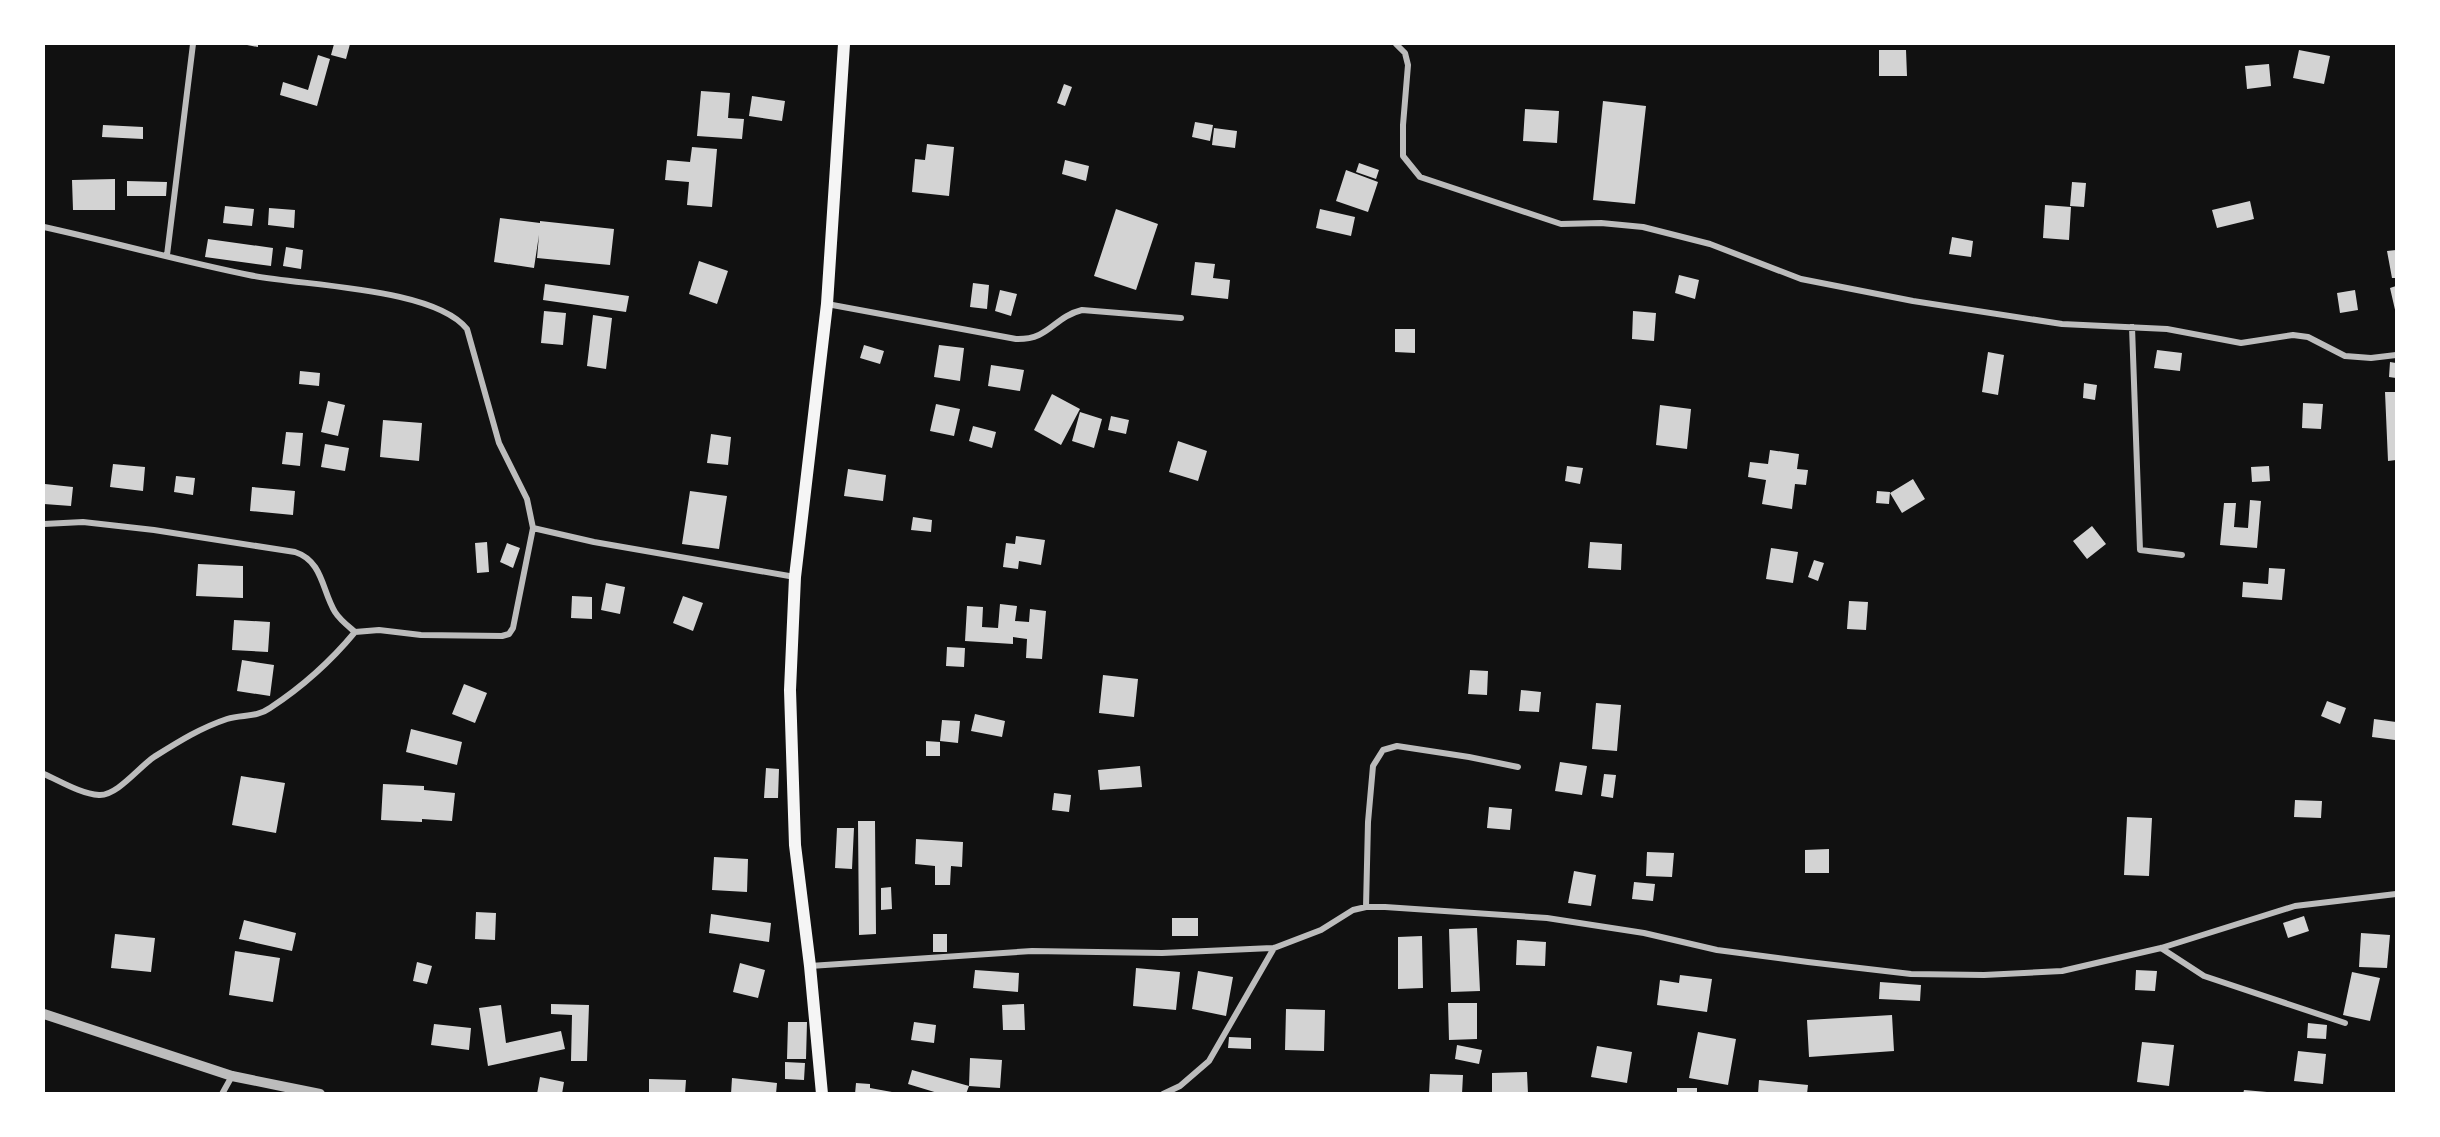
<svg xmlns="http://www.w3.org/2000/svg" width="2440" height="1137" viewBox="0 0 2440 1137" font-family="Figtree,sans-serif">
<rect width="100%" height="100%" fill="#111"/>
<path fill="#d3d3d3" d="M242,44H258V47Z
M334,44H350L346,59L331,55Z
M1879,50H1906L1907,76H1879Z
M2299,50L2330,56L2324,84L2293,78Z
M318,55L330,59L317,106L280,95L283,82L308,90Z
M2269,64L2271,86L2247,89L2245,66Z
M1064,84L1072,87L1065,106L1057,103Z
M701,91L730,93L728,118L744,119L742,139L697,136Z
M752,96L785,101L782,121L749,116Z
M1603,101L1646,106L1635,204L1593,200Z
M1525,109L1559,111L1557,143L1523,141Z
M1195,122L1213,125L1210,141L1192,137Z
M103,125L143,127V139L102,137Z
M1214,128L1237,131L1235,148L1212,145Z
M927,144L954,147L949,196L912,192L915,159L925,160Z
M692,147L717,149L712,207L687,205L689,182L665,180L667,160L690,162Z
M1065,160L1089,166L1086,181L1062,174Z
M1359,163L1379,170L1376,179L1356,172Z
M1346,170L1378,182L1368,212L1336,201Z
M115,179V210H73L72,180Z
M127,181L167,182L166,196H127Z
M2072,182L2086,183L2084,207L2070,206Z
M2250,201L2254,219L2217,228L2212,210Z
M2045,205L2071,207L2069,240L2043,238Z
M225,206L254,209L252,226L223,223Z
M269,208L295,210L294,228L268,225Z
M1116,209L1158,224L1136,290L1094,276Z
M1320,209L1355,217L1351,236L1316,228Z
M500,218L540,223V221L614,229L610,265L537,258L539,235L534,268L494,262Z
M1952,237L1973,241L1971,257L1949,254Z
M208,239L273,248L271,266L205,257Z
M286,247L303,250L301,269L283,266Z
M2396,250V278H2392L2387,251Z
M699,261L728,271L717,304L689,294Z
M1195,262L1215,264L1213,278L1230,280L1228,299L1191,295Z
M1679,275L1699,280L1695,299L1675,293Z
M973,283L989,285L987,309L970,307Z
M545,284L629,296L626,312L543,300Z
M2396,286V314L2390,288Z
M1000,290L1017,294L1011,316L995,311Z
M2355,290L2358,310L2340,313L2337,293Z
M544,311L566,313L563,345L541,343Z
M1633,311L1656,313L1654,341L1632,339Z
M593,315L612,318L606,369L587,366Z
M1395,329H1415V353L1395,352Z
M864,345L884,351L880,364L860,358Z
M939,345L964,348L960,381L934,377Z
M2157,350L2182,353L2180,371L2154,368Z
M1988,352L2004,355L1998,395L1982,392Z
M2390,362L2396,363V378L2389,377Z
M991,365L1024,370L1020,391L988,386Z
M300,371L320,373L319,386L299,384Z
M2084,383L2097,385L2095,400L2083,398Z
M2385,392H2396V460L2388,461Z
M1052,394L1080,409L1061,445L1034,430Z
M328,401L345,405L338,436L321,432Z
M2303,403L2323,404L2321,429L2302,428Z
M936,404L960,409L954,436L930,431Z
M1660,405L1691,409L1687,449L1656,445Z
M1080,412L1102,419L1094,448L1072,441Z
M1111,416L1129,420L1126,434L1108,430Z
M383,420L422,423L419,461L380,457Z
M973,426L996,432L992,448L969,441Z
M286,432L303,433L300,466L282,464Z
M711,434L731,437L728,465L707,463Z
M1178,441L1207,451L1198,481L1169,472Z
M325,444L349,448L345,471L321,467Z
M1770,450L1799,454L1797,469L1808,470L1806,485L1795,484L1792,509L1762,504L1766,480L1748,477L1750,462L1768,464Z
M113,464L145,467L143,491L110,487Z
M1567,466L1583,468L1580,484L1565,481Z
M2269,466L2270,481L2252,482L2251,467Z
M848,469L886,475L883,501L844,496Z
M176,476L195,478L193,495L174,492Z
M1913,479L1925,499L1902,513L1890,493Z
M45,484L73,487L71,506L44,504Z
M252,487L295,491L293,515L250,511Z
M690,491L727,496L719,549L682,544Z
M1877,491L1890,492L1889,504L1876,503Z
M2250,500L2261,501L2257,548L2220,545L2224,503H2236L2234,527L2248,528Z
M913,517L932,520L931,532L911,530Z
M2092,526L2106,544L2087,559L2073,541Z
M1016,536L1045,540L1041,565L1019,561L1018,569L1003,567L1006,543L1015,544Z
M487,542L489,572L477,573L475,543Z
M1590,542L1622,544L1621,570L1588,568Z
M507,543L520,548L513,568L500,562Z
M1771,548L1798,552L1793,583L1766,579Z
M1814,560L1824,563L1818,581L1808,577Z
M198,564L243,566V598L196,596Z
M2269,568L2285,569L2282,600L2242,597L2243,582L2268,584Z
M606,583L625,587L620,614L601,610Z
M572,596L592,597V619L571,618Z
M683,596L703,603L693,631L673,623Z
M1849,601L1868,602L1866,630L1847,629Z
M1000,604L1017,606L1015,621L1029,622L1030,609L1046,611L1042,659L1026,658L1027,639L1013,637V644L965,641L967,606L983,607L982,627L998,628Z
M234,620L270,622L268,652L232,650Z
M947,647L965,648L964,667L946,666Z
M242,660L274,665L270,696L237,691Z
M1470,670L1488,671L1487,695L1468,694Z
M1103,675L1138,679L1134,717L1099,713Z
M464,684L487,693L475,723L452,714Z
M1521,690L1541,692L1539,712L1519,711Z
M2327,701L2346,708L2340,724L2321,716Z
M1596,703L1621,705L1617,751L1592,749Z
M975,714L1005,721L1002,737L971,731Z
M2374,719L2396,722L2395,740L2372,737Z
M942,720L960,721L958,743L940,741Z
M411,729L462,742L457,765L406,752Z
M926,741L940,742V756H926Z
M1560,762L1587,766L1582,795L1555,791Z
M1140,766L1142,787L1100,790L1098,770Z
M766,768L779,769L778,798H764Z
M1604,774L1616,775L1613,798L1601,796Z
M241,776L285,783L276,833L232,825Z
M383,784L424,786V790L455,793L452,821L422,819V822L381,820Z
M1054,793L1071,795L1069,812L1052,810Z
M2295,800L2322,801L2321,818L2294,817Z
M1489,807L1512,809L1510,830L1487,828Z
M2127,817L2152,818L2149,876L2124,875Z
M858,821H875L876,934L859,935Z
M837,828H854L852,869L835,868Z
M916,839L963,842L962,867L951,866L950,885H935V866L915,864Z
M1829,849V873H1805V850Z
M1647,852L1674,853L1672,877L1646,876Z
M714,857L748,859L747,892L712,890Z
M1574,871L1596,875L1591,906L1568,903Z
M1634,882L1655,884L1653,901L1632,899Z
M891,887L892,909L881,910V888Z
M476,912L496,913L495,940L475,939Z
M711,914L771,923L769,942L709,933Z
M2304,916L2309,931L2288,938L2283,923Z
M1172,918H1198V936H1172Z
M244,920L296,933L292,951L239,939Z
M1477,928L1480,991L1451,992L1449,929Z
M2361,933L2390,935L2387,968L2359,967Z
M115,934L155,938L151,972L111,968Z
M933,934H947V952H933Z
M1422,936L1423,988L1398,989V937Z
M1517,940L1546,942L1545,966L1516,965Z
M235,951L280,958L273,1002L229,995Z
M417,962L432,966L427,984L413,981Z
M740,963L765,970L758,998L733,992Z
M1136,968L1180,972L1176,1010L1133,1006Z
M975,970L1019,973L1018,992L973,988Z
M2136,970L2157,971L2155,991L2135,990Z
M1198,971L1233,977L1226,1016L1192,1009Z
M2352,972L2380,978L2370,1021L2343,1015Z
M1680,975L1712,979L1707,1012L1657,1005L1660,980L1679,983Z
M1880,982L1921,985L1920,1001L1879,999Z
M1448,1003H1477V1039L1449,1040Z
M551,1004L589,1005L587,1061H571L572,1015L551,1014Z
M1024,1004L1025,1030H1003L1002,1005Z
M501,1005L506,1043L561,1031L565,1049L488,1066L479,1008Z
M1286,1009L1325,1010L1324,1051L1285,1050Z
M1892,1015L1894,1051L1809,1057L1807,1020Z
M788,1022H807L806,1059H787Z
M914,1022L936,1025L934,1043L911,1040Z
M2308,1023L2327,1025L2326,1039L2307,1038Z
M434,1024L471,1028L469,1050L431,1045Z
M1698,1032L1736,1039L1728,1085L1689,1078Z
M1229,1037L1251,1038V1049L1228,1048Z
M2142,1042L2174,1045L2169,1086L2137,1082Z
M1457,1045L1482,1050L1479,1064L1455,1059Z
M1597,1046L1632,1052L1627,1083L1591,1077Z
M2298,1051L2326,1054L2323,1084L2294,1081Z
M970,1058L1002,1060L1000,1088L969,1086L966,1094H941L908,1084L912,1070L969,1086Z
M785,1062L805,1063L804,1080L785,1079Z
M1527,1072L1528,1094H1492V1073Z
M1430,1074L1463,1075L1462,1094H1429Z
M540,1077L564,1082L562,1094H537Z
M732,1078L777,1083L776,1094H731Z
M649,1079L686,1080L685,1094H649Z
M1759,1080L1808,1085L1807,1094H1758Z
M856,1083L870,1084V1088L903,1094H855Z
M1677,1088H1697V1094H1677Z
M2244,1090L2267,1092V1094H2243Z"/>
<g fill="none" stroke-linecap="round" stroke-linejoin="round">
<path stroke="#bcbcbc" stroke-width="6" d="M1396,44L1405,53L1408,65L1403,125V156L1420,177L1561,224L1601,223L1643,227L1710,244L1801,279L1913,301L2062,324L2167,329L2241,343L2293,335L2308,337L2345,356L2371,358L2396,355
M44,227C112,242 180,261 249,275C302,286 434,287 467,329L499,443L527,499L533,528L594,542L795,577
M167,255L193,44
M827,304L1016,339C1050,340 1053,317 1082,310L1181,318
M2132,327L2140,550L2182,555
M44,524L83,522L154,530L295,552C323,561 322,591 335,612C340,620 348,626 355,632L379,630L421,635L502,636L509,634L513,628L533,528
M44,774C60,781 81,794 99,795C117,796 139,767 154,757C178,742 200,728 227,719C242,714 256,718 270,708C302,687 331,661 355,632
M1366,907L1368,822L1373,766L1383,750L1397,746L1469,757L1518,767
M2161,948L2204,976L2345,1023
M810,966L1032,951L1162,953L1274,948L1321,930L1353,910L1366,907H1385L1547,918L1644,933L1717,950L1808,962L1911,974L1984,975L2062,971L2161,948L2295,906L2396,894
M222,1094L232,1076
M1163,1094L1180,1086L1209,1061L1274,948"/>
<path stroke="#bcbcbc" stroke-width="10" d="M44,1014L232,1076L320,1094"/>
<path stroke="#f5f5f5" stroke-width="12" d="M822,1094L810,966L795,845L790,690L795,577L827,304L844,44"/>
</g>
<rect width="2440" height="1137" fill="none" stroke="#ffffff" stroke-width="90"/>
</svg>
